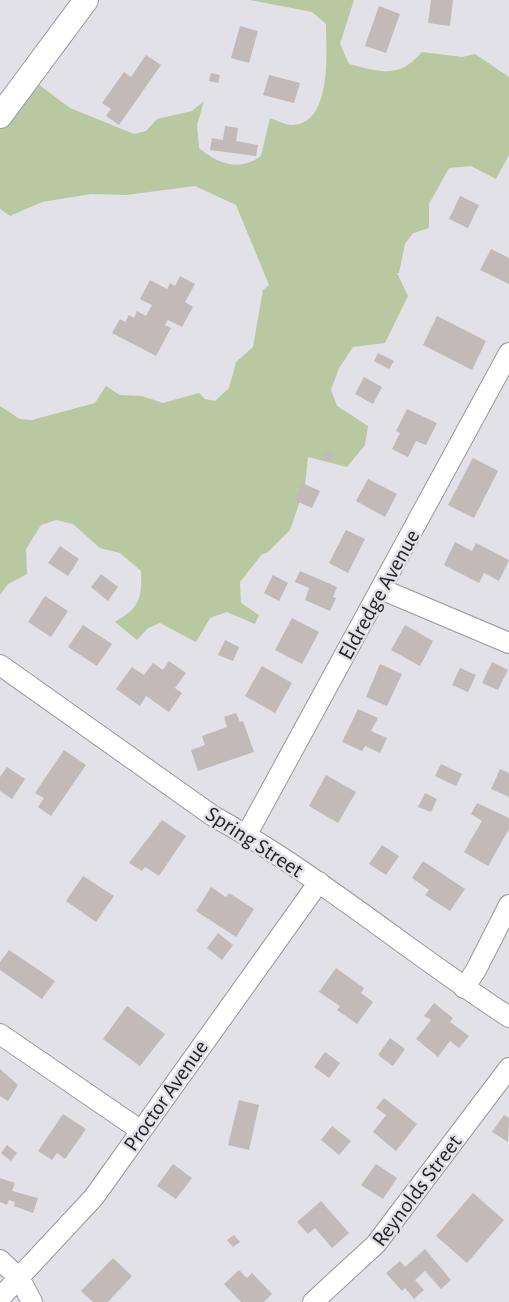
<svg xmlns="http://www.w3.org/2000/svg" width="509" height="1302" viewBox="0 0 509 1302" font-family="'Alegreya Sans',sans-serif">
<rect width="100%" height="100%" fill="#e1e1e7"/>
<path fill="#b8c8a0" d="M250,0H354L340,44L349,64C380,72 399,79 422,52L462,57L475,54L509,77V155L496,179L471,166L449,168L429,204V228L413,233L405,244L399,273H397L408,296L385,343L353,347L339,368L331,390L337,406L368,426L365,445L347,467L308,457L305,486L290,530L267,553L262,554L240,582L241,603L259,615L255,624L227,612L210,618L196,642L160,623L148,628L137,640L115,622C140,607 142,599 141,571L120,553L100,548L73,524L56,520L41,525L26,549L27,574L8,584L0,595V406L20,419L32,420L95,403L106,386L120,395L142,396L163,403L199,393L205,399L215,401L229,388L236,362L253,347L263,290L269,285L236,205L195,186L126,195L91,194L42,202L10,216L0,209V114L30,78L70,108L134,134L146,131L157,119L192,111L204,101L197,125L199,148C218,164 239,172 261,156L270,118C276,120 285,125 292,125C333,124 326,50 326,24L312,12Z"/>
<path fill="#c1bab9" d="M431,0H453L450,26L428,23Z
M379,6L400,14L386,53L365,46Z
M240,26L258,31L249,63L231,58Z
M146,55L161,65L119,125L106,116L111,109L102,103L124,72L131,77Z
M211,73L220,75L218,83L209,81Z
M269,75L300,83L294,103L263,95Z
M225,126L238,128L236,141L258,145L256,156L210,150L212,138L223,140Z
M460,196L479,205L468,228L449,219Z
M491,249L509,258V284L480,270Z
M180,276L195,284L185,302L193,307L182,327L168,320L165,325L171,328L156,356L112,333L120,319L125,322L129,315L134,318L137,311L146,316L152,305L140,299L150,280L167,289L170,283L175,286Z
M437,316L486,341L472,370L423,345Z
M378,353L394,361L389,369L374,361Z
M364,377L382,387L373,404L355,394Z
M407,409L437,423L426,445L416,441L408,457L392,449L400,433L396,431Z
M328,450L335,455L330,461L323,457Z
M473,458L498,471L474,518L448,505Z
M368,479L397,494L385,517L356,501Z
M302,483L320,491L312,508L294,500Z
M346,530L365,539L348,573L329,563Z
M455,542L472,551L476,543L509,560L499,581L484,573L479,583L444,565Z
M60,546L79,559L68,576L48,563Z
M300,571L337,587L333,597L336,598L330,611L305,600L309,588L295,582Z
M101,574L118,587L108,601L91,587Z
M273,575L288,583L279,601L264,593Z
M45,596L68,611L51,637L28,622Z
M292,618L319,632L302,664L275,650Z
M83,625L112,644L97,666L68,647Z
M405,625L433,641L420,666L391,650Z
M225,640L239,647L233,661L218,655Z
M169,661L186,673L175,688L182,693L169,712L146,696L140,706L116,689L132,667L144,675L153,663L163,670Z
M492,662L508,670L498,690L482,683Z
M380,664L402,674L387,706L366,697Z
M262,666L292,683L275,713L245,696Z
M460,668L476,675L468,692L452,685Z
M358,709L378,718L371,731L387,738L380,753L365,746L362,751L342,742Z
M236,713L240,722L243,721L254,752L198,771L191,750L205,745L202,736L227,727L224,717Z
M64,750L86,765L51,816L38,807L44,798L35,793Z
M441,764L462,774L456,786L435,776Z
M7,767L25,779L12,799L0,791V777Z
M500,769L509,773V797L491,789Z
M326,775L356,792L338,823L309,806Z
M425,793L437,799L431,812L418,807Z
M477,803L509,818V829L488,866L464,852L482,821L471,814Z
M162,820L186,836L159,876L145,867L142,871L129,863Z
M382,845L399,856L386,875L369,864Z
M423,861L465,889L450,911L425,895L429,890L412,878Z
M83,876L114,896L96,922L66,901Z
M211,887L226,897L229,893L254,909L236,937L196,911Z
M218,933L233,945L222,960L207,948Z
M9,950L55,981L42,999L0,970V962Z
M336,968L364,988L361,993L373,1002L357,1024L337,1010L340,1006L319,992Z
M434,1003L453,1018L450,1022L469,1036L459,1048L450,1041L438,1057L416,1039L431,1020L424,1016Z
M127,1006L165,1034L140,1066L103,1039Z
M390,1038L405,1049L393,1066L378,1055Z
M325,1052L340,1063L329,1078L314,1067Z
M0,1069L18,1085L8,1101L0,1096Z
M384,1098L417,1124L396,1151L373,1132L386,1115L376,1108Z
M239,1100L259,1105L249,1150L228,1145Z
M63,1114L86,1129L65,1159L57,1153L52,1160L38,1151Z
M504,1115L509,1118L508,1142L492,1132Z
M332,1126L351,1141L339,1155L321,1140Z
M7,1145L17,1153L11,1161L1,1153Z
M173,1164L192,1178L176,1199L157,1186Z
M376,1164L397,1178L383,1199L361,1185Z
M0,1178L15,1183L12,1191L38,1198L33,1213L14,1206L15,1202L9,1200L7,1205L0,1202Z
M473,1193L504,1220L467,1263L436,1236Z
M321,1201L349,1233L332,1248L315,1228L308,1234L297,1222Z
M234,1235L240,1242L233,1247L227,1240Z
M425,1249L451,1280L441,1289L425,1271L415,1280L424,1290L414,1299L405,1288L402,1291L386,1273L400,1261L405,1267Z
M113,1258L132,1276L108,1302H93L81,1291Z
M239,1270L247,1278L252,1273L272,1294L264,1302H241L224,1284Z"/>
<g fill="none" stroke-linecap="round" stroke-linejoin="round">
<defs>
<path id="minor" d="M381,589L509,643
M0,665L213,816C318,874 409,952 509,1017
M247,834L509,353
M464,988L476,970L509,905
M0,1034L140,1130
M0,1260L20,1279L32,1302
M0,1298L94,1197L319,882
M313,1302L376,1244L509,1068"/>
<path id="tertiary" d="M0,116L86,0"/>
</defs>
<use href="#minor" stroke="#97979c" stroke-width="22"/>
<use href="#tertiary" stroke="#97979c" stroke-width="26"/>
<use href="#minor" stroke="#fff" stroke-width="20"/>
<use href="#tertiary" stroke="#fff" stroke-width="24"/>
</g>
<g text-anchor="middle" stroke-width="5" stroke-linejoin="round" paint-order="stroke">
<g font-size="22" fill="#242426" stroke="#e1e1e7">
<text transform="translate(378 594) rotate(-61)" y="8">Eldredge Avenue</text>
<text transform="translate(255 841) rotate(33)" y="8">Spring Street</text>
<text transform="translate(165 1095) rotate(-55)" y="8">Proctor Avenue</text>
<text transform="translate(416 1190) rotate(-53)" y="8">Reynolds Street</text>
</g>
</g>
</svg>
